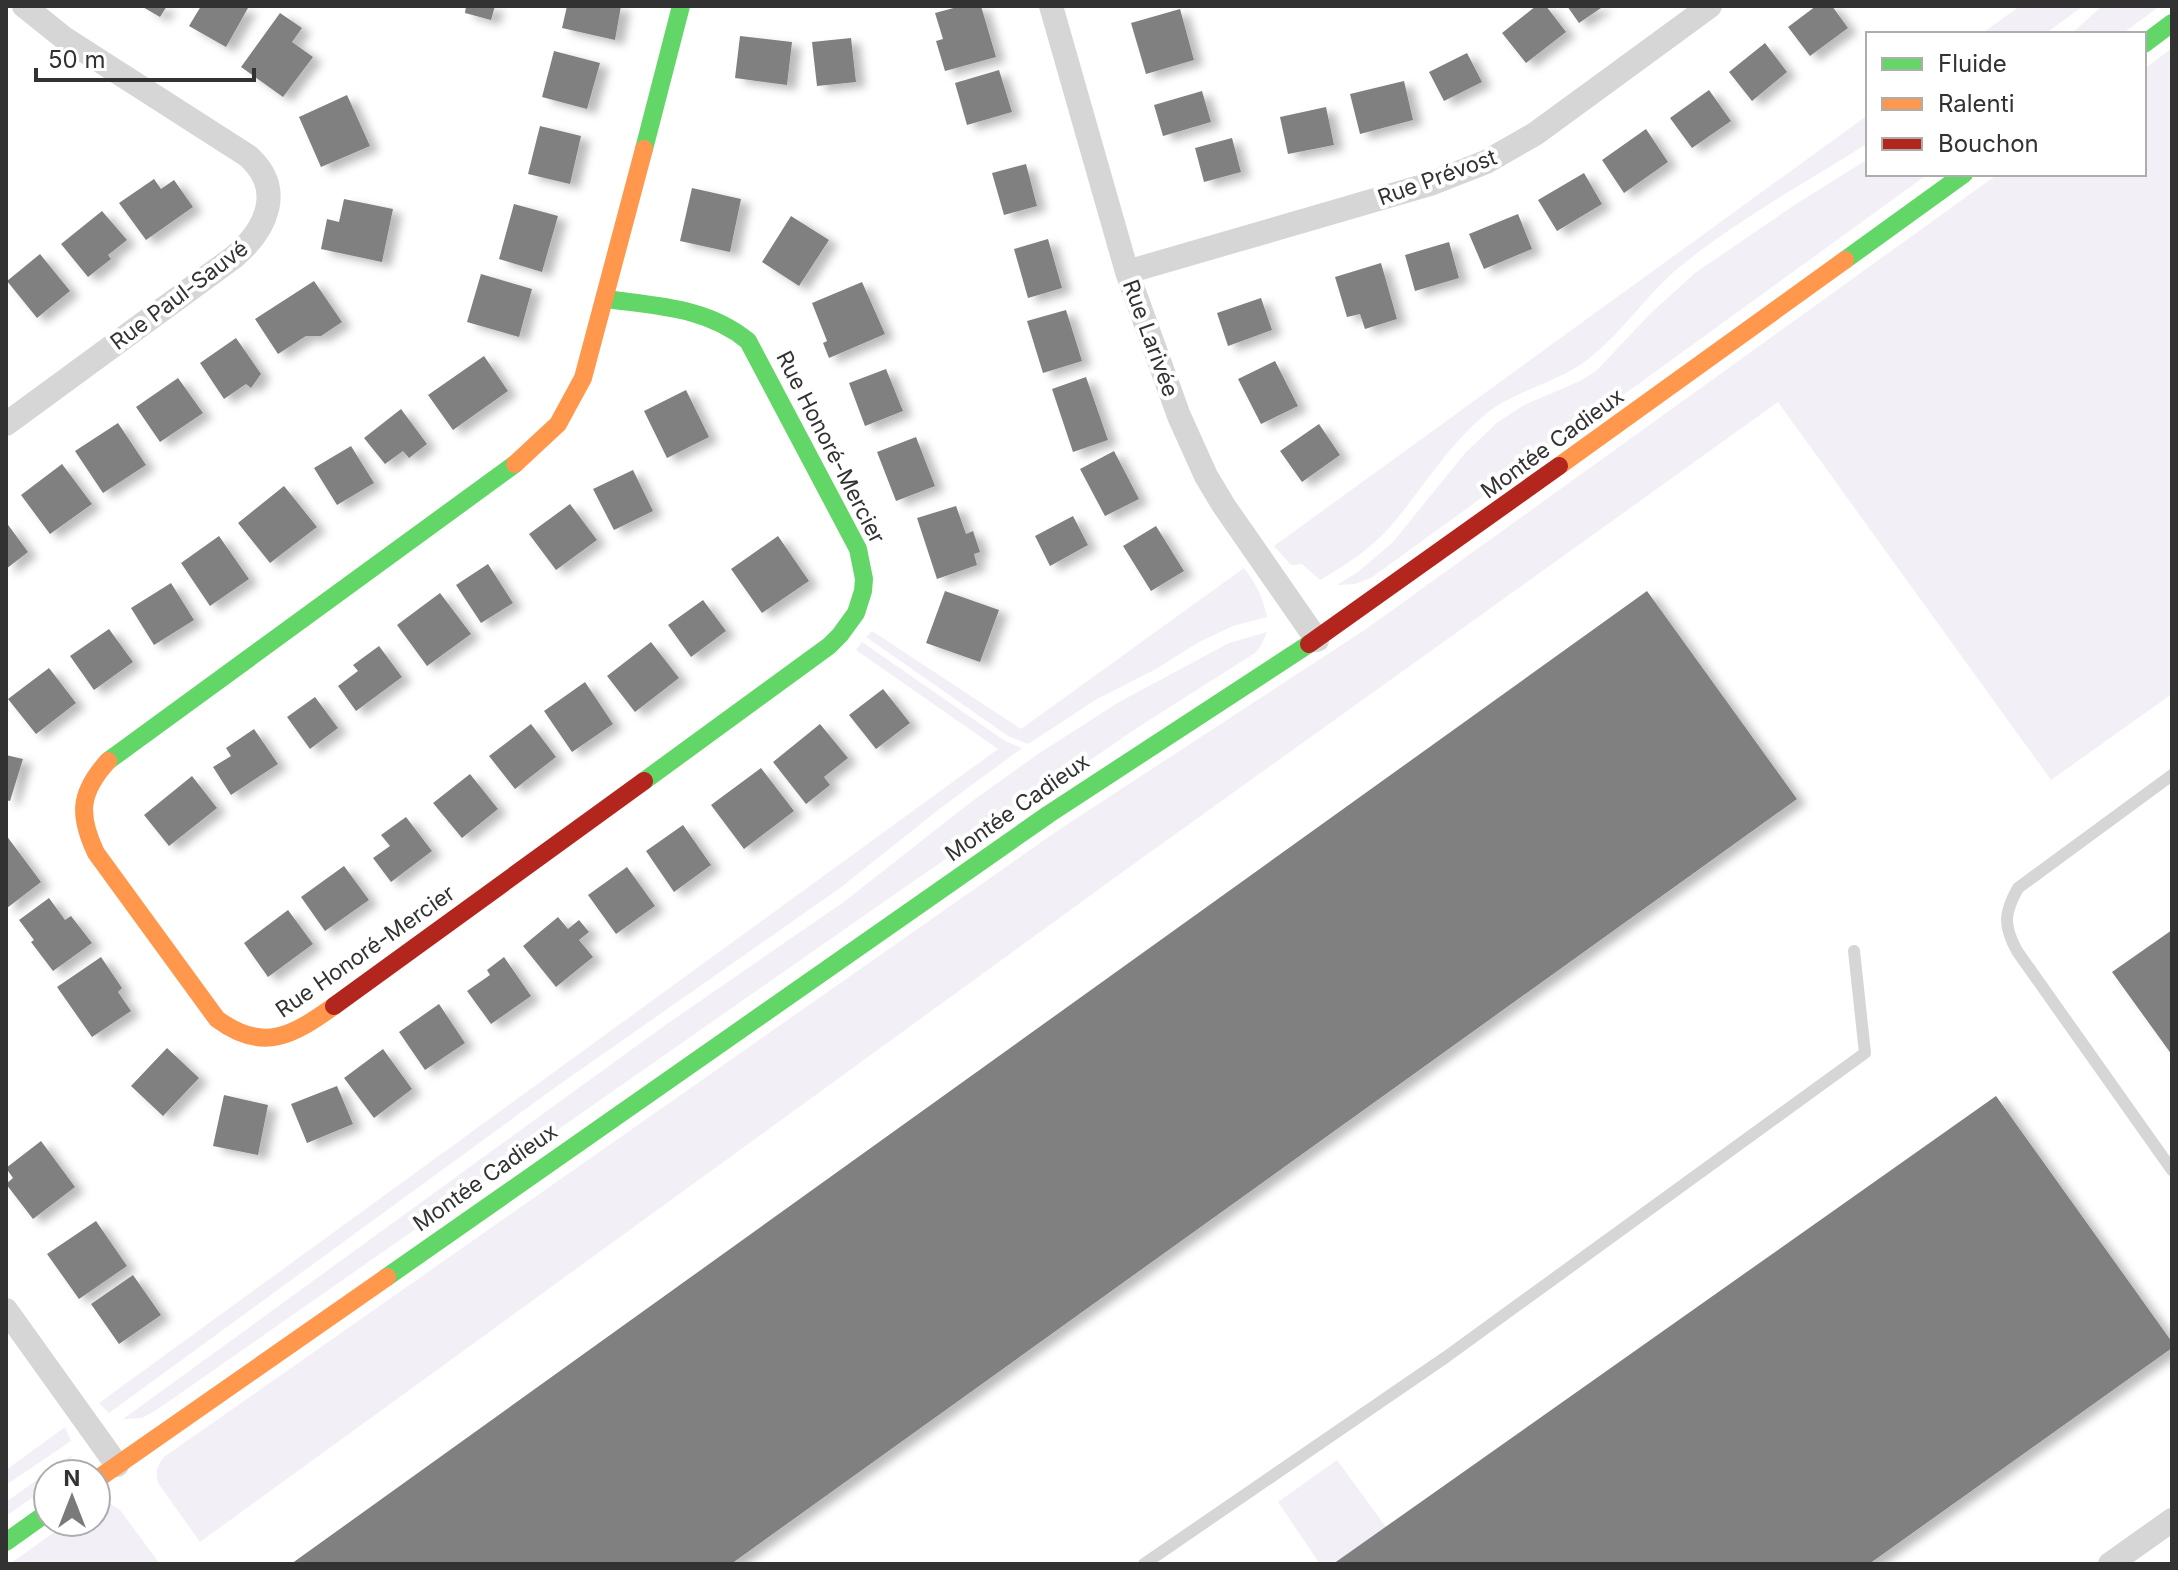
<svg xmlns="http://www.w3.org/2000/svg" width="2178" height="1570" viewBox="0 0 2178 1570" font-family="Inter,sans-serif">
<defs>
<filter id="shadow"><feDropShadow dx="9" dy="5" stdDeviation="4" flood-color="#0004"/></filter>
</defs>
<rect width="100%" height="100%" fill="#fff"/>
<path fill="#f3eff6" d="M2020,6H2083L2045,34H1981Z
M2102,6H2160L2122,34H2071Z
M2172,48V694L2051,780L1778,402L1124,871L200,1542L158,1483C155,1471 157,1466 164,1457L1060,829L1366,629L1998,174H2144V69Z
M1868,115V143C1804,184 1734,221 1676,270C1644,298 1620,335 1587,360C1554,385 1512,390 1481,418C1444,450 1420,493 1388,529C1369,550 1344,566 1320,580L1302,564L1291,565L1274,546Z
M1868,159V174H1928L1371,578L1355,584L1337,585L1358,572L1393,542L1466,452L1498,422L1524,405L1580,381L1596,371L1651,313L1695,273L1796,204Z
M1244,568C1256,584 1263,597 1267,617L1233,626L1199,642L1156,669L1097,699L1028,744L1008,736L866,637L872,631L1021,729Z
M1267,632L1261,646L1255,653L1140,726L905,887L158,1409L142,1418L123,1419L664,1026L845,901L971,802L1038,754L1119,702L1229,643Z
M862,642L1005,741L1022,748L942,807L840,888L553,1089L109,1413L99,1403L998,749L856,650Z
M65,1427L71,1441L6,1485V1470Z
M72,1455L65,1474H48V1487L6,1516V1502Z
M1337,1460L1386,1527L1333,1564H1320L1278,1502Z
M96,1504H111L120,1510L160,1564H10L68,1522H96Z"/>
<path fill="#808080" filter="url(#shadow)" d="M141,6H167L160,17Z
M201,6L248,8L226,47L189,26Z
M466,6H495L491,20L465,13Z
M567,6H621L615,40L562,28Z
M961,6H981L996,57L945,71L936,41L943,39L935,13Z
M1536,6H1546L1566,32L1526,63L1502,33Z
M1567,6H1604L1579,23Z
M1816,6H1832L1848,28L1810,56L1788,27Z
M1180,9L1194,60L1146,74L1131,23Z
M280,13L302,28L292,42L313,57L283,97L241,67Z
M740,36L792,42L787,85L735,78Z
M851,38L856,82L817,86L812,42Z
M1765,43L1787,72L1752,101L1729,72Z
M554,51L600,63L587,109L542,97Z
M1467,53L1482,82L1444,101L1429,72Z
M999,70L1012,112L967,125L955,83Z
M1404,81L1413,120L1360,134L1350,94Z
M1709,90L1731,121L1692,148L1670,118Z
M1202,91L1211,122L1163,136L1154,105Z
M347,95L370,146L321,167L299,117Z
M1326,107L1334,145L1288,154L1280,117Z
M540,126L581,136L570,184L528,174Z
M1646,129L1668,162L1624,193L1602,160Z
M1232,138L1241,172L1204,182L1195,148Z
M1026,164L1037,206L1004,215L992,173Z
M1584,173L1602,204L1557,231L1538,200Z
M154,179L161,189L174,180L193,207L146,240L119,203Z
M692,188L741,199L730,252L680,241Z
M344,199L393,209L382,262L321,249L327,219L339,222Z
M514,204L558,216L542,272L499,259Z
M102,211L127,240L108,255L111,259L88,277L61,244Z
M1518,214L1532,249L1484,269L1469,234Z
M791,216L829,240L799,286L762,262Z
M1048,239L1062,288L1028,298L1014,249Z
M1449,242L1459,278L1415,291L1405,255Z
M40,254L70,291L37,318L7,281Z
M1381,263L1397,319L1365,329L1360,314L1347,317L1335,277Z
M481,274L532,289L519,337L467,322Z
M314,281L342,322L321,336H306L278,354L255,319Z
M862,282L885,334L829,358L823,343L827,341L812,303Z
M1261,298L1272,330L1228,346L1217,313Z
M1066,310L1082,361L1043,373L1027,321Z
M236,338L261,374L251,388L246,384L224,399L200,363Z
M484,356L508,391L453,430L428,395Z
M1275,361L1298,406L1261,424L1238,379Z
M886,369L903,411L865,426L849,383Z
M1086,377L1108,440L1073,452L1052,389Z
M178,378L203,413L160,442L136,407Z
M686,390L709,437L667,458L644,411Z
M401,409L427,444L409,458L403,451L385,464L364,438Z
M118,423L146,465L103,493L75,451Z
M1319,424L1340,455L1302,482L1280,451Z
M916,437L935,486L896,501L877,452Z
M351,446L374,483L337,505L314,468Z
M1114,451L1139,499L1105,516L1080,469Z
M62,464L92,504L50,534L21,495Z
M633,470L653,511L614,530L593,489Z
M284,486L317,527L270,563L238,523Z
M570,504L597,540L556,570L529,534Z
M956,506L966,534L973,531L980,552L974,554L977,565L937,579L917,518Z
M1073,516L1088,545L1050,566L1035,536Z
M6,522L28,552L6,569Z
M1156,526L1184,571L1151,591L1123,546Z
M219,536L249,579L210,606L181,563Z
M778,536L809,581L762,613L731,569Z
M488,564L513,603L481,623L456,585Z
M171,583L194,620L154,645L131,608Z
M945,591L999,610L980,662L926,643Z
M1647,591L1797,799L731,1564H291Z
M440,593L471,634L427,666L397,625Z
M703,600L726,631L691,657L668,625Z
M109,629L133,662L94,690L70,656Z
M651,642L679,678L635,712L607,676Z
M379,646L402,677L356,711L338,686L358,671L353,665Z
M49,668L76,703L36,734L8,699Z
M585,682L613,724L572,752L544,711Z
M883,689L910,723L876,749L849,715Z
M315,697L338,728L310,749L287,717Z
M531,724L556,757L515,789L489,756Z
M820,724L848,758L824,777L830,785L806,804L773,762Z
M254,729L278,764L231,795L213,767L231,756L226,748Z
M6,755L23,759L10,801L6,800Z
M761,768L794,811L744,849L711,805Z
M470,774L498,809L462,838L433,803Z
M192,776L217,808L169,846L144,815Z
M406,817L432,851L391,882L373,858L390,846L381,835Z
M683,825L711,865L674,892L646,851Z
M6,835L41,882L7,908L6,906Z
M344,866L369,900L325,931L301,897Z
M627,867L655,906L616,934L588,895Z
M49,898L65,920L71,916L92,943L53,971L31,942L34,940L19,920Z
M288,910L313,944L268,977L244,943Z
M558,917L568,929L579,920L589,932L579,940L593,957L556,987L523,946Z
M2172,930V1055L2112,972Z
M101,957L122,988L118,992L131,1011L92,1037L57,987Z
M504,957L531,996L491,1024L467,991L490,975L487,970Z
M439,1004L465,1043L425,1070L399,1032Z
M167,1048L199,1078L163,1116L131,1086Z
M383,1049L412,1089L374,1118L344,1078Z
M337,1086L353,1124L307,1143L291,1104Z
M224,1095L268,1105L258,1155L213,1146Z
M1996,1096L2172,1342V1348L1869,1564H1333Z
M41,1141L75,1187L33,1219L6,1184L13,1178L6,1168Z
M96,1221L127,1266L79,1299L47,1254Z
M133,1275L161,1315L119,1344L91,1304Z"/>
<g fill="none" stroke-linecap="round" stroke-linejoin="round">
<path stroke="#d6d6d6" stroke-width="12" d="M2172,775L2018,888C2004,913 2003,925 2017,951L2172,1170
M1144,1564L1446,1357L1865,1053L1854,951"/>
<path stroke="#d6d6d6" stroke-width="24" d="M1051,6L1127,272L1179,416L1206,476L1224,506L1317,640
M1127,272L1430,184L1486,162L1535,134L1710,6
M6,424L234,257C267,229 285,189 248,156L64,38L24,6
M6,1310L117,1465
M2110,1564L2172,1520"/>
<path stroke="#63d668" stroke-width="18" d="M2144,44L2172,23
M644,149L681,6
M1845,260L1964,174
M606,299C656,306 707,307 748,341L858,549L864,579L863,591L856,613L840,635L829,646L644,781
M108,761L515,464
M387,1277L1049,814L1309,644
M6,1542L48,1512"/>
<path stroke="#ff974d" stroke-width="18" d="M515,464L558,424L583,378L644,149
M1559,466L1845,260
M108,761C79,793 78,815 96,853L217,1019C263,1053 292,1036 334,1006
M96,1480L387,1277"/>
<path stroke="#b3261e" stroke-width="18" d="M1309,644L1559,466
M334,1006L644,781"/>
</g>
<g text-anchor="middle" stroke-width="8" stroke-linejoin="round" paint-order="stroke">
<g font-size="22" fill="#323232" stroke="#fff">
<text transform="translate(1437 177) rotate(-20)" y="8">Rue Prévost</text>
<text transform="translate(179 295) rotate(-37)" y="8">Rue Paul-Sauvé</text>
<text transform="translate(1151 338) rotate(70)" y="8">Rue Larivée</text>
<text transform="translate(1552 443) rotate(-36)" y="8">Montée Cadieux</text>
<text transform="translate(831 447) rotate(63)" y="8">Rue Honoré-Mercier</text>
<text transform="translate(1017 807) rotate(-35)" y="8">Montée Cadieux</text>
<text transform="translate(365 951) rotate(-35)" y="8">Rue Honoré-Mercier</text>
<text transform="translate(485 1177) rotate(-35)" y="8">Montée Cadieux</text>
</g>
</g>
<rect width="2178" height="1570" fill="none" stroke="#323232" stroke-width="16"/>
<rect x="1866" y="32" width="280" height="144" fill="#ffffff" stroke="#adadad" stroke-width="2"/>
<rect x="1882" y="58" width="40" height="12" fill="#63d668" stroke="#adadad" stroke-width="2"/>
<text x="1938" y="72" font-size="24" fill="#323232">Fluide</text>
<rect x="1882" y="98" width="40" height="12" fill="#ff974d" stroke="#adadad" stroke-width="2"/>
<text x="1938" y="112" font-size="24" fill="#323232">Ralenti</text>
<rect x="1882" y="138" width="40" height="12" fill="#b3261e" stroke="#adadad" stroke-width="2"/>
<text x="1938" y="152" font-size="24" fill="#323232">Bouchon</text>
<g transform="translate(72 1498)"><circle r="38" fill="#ffffff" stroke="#adadad" stroke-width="2"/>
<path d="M0-6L14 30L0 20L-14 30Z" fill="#7a7a7a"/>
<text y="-12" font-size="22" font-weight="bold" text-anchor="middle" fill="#323232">N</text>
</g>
<path d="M36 68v12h218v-12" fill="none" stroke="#323232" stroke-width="4"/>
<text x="48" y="68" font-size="24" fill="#323232" stroke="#ffffff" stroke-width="6" paint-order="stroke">50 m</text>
</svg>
